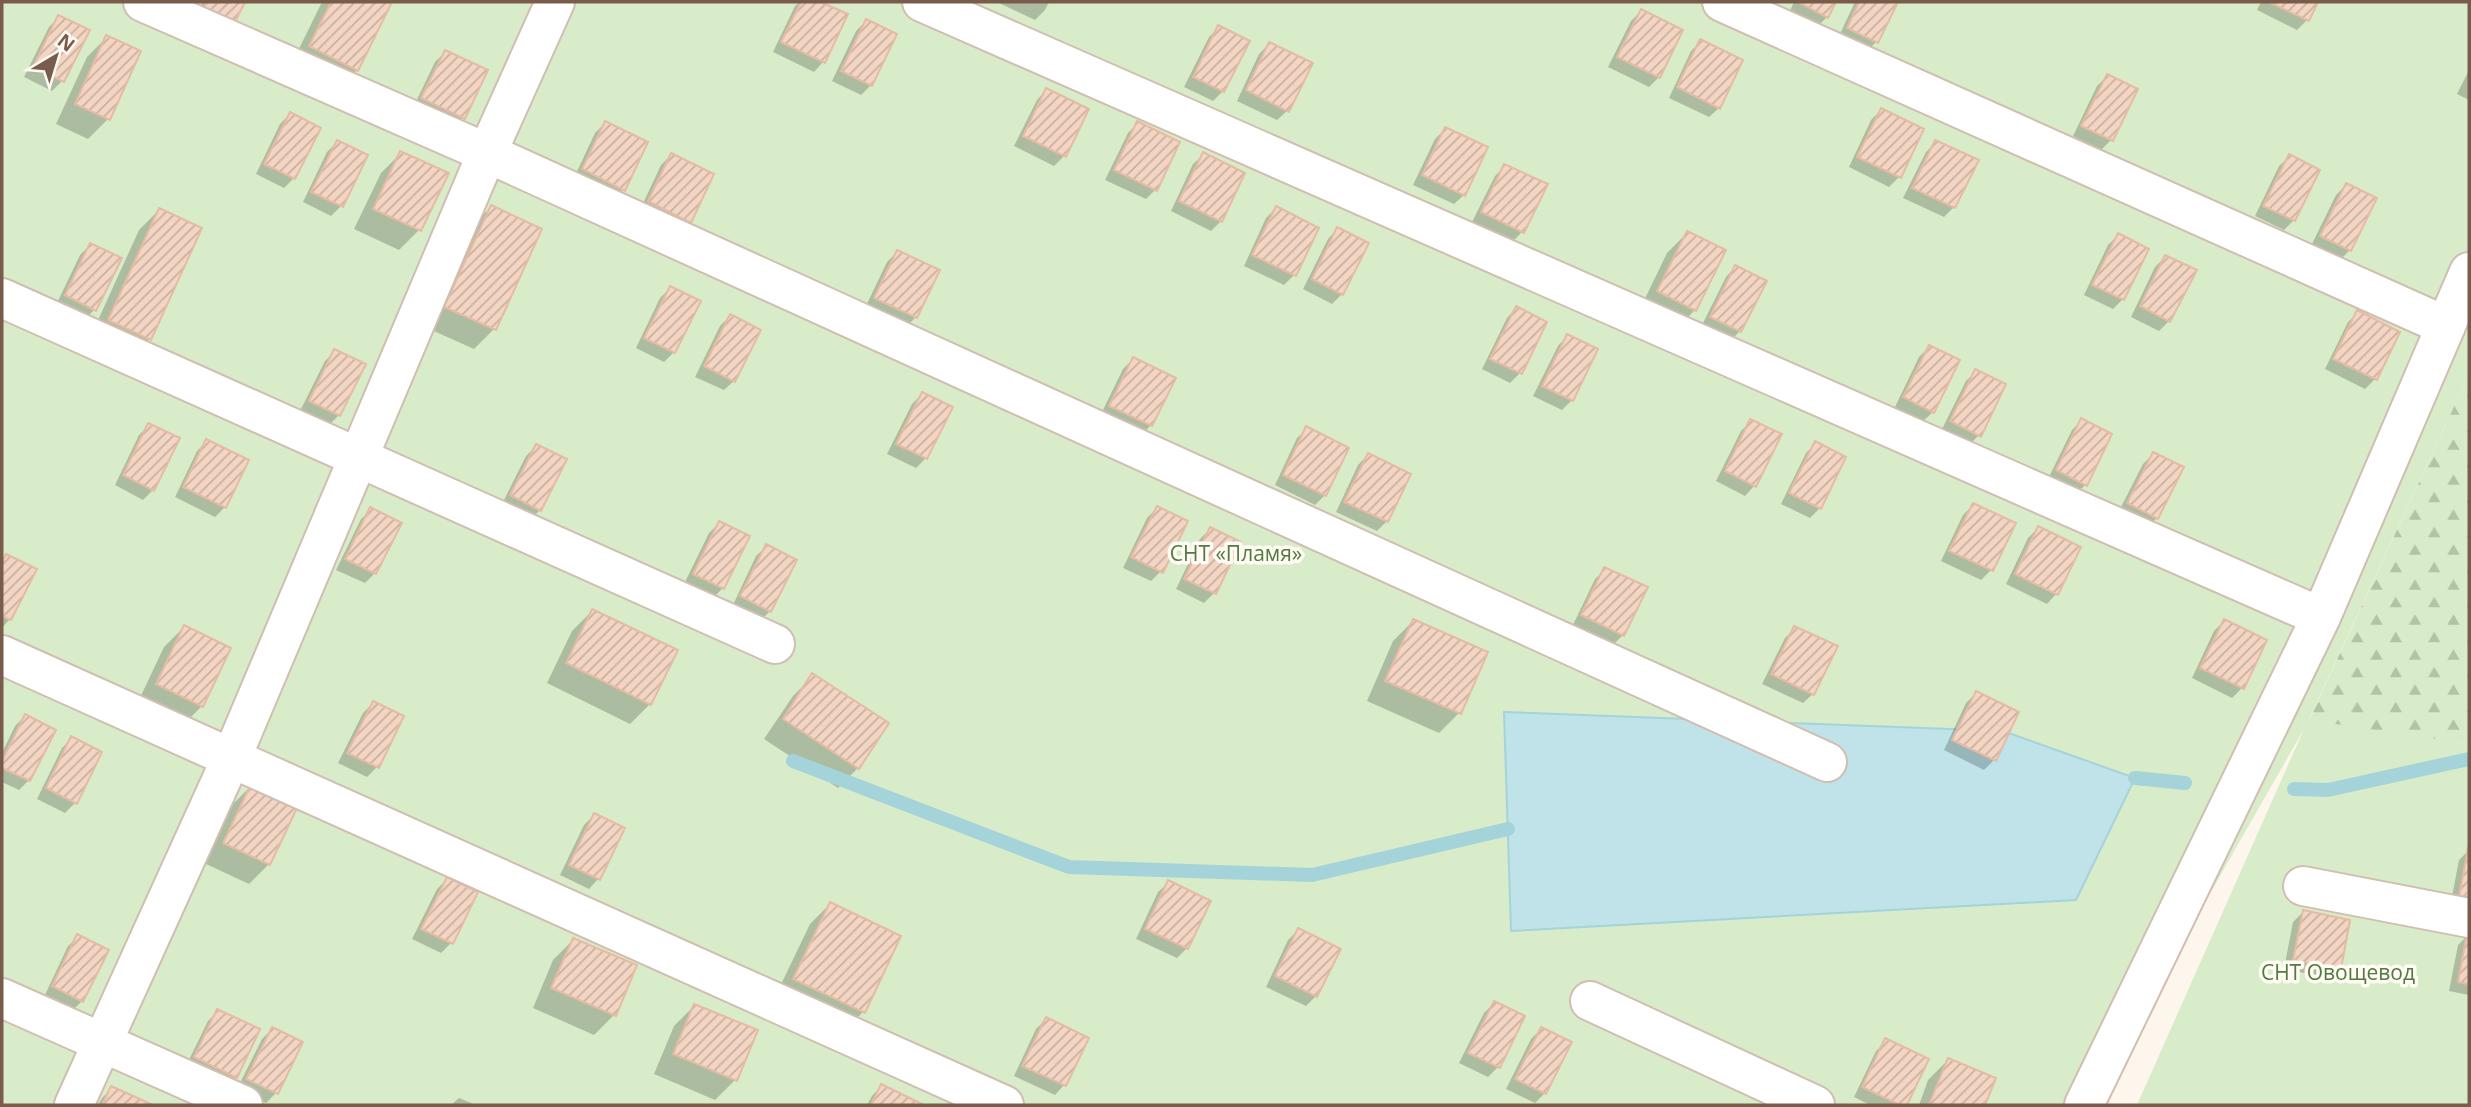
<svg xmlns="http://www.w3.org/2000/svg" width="2471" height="1107" viewBox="0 0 2471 1107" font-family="'Open Sans',sans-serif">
<defs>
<pattern id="forest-firs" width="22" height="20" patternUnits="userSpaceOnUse" patternTransform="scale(1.75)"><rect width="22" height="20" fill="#d8ecc9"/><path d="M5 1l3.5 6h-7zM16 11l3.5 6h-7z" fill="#b4c2a5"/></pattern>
<pattern id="building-hatch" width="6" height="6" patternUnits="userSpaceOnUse" patternTransform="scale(1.75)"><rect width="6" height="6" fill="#f3d5c3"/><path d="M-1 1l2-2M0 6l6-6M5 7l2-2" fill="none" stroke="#cab0a1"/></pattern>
</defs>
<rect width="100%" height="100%" fill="#fdf6ec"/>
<path fill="#d8ecc9" d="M2,2H2469V374L2309,719L2469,744V1105H2137L2304,729L2089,1105H2Z"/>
<path fill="url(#forest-firs)" d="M2469,374V744L2309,720Z"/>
<path fill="#bfe3e8" stroke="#a5d3da" stroke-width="2" d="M1504,712L2003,731L2135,778L2076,900L1511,931Z"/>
<path fill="#0003" d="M203,2H243L233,23L194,19Z
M322,2H390L357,70L337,90L290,67Z
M800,2H817L846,15L823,62L814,72L773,52L795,6Z
M997,2H1049L1045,10L1035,20Z
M1794,2H1835L1827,17L1817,27L1789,13Z
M1855,2H1896L1876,42L1866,52L1838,38Z
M2261,2H2316L2307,20L2297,30L2257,10Z
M1641,11L1659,77L1649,87L1608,67L1631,21Z
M59,17L88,31L62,81L52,91L24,77L49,27Z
M866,21L871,85L861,95L832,81L856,31Z
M1218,28L1223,91L1213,101L1184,87L1209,37Z
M107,37L108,119L88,139L56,124L87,57Z
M1701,41L1719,108L1709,117L1669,98L1691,51Z
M1269,44L1287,111L1277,120L1237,101L1259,54Z
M445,52L463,118L453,127L413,108L435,62Z
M2469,70V100L2457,94Z
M2107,76L2111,140L2101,150L2073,136L2097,86Z
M1046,90L1087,110L1064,156L1054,166L1014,146L1037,100Z
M1881,110L1899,177L1889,187L1849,167L1871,120Z
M290,114L294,178L284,188L256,174L280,124Z
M605,123L623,189L613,199L573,180L595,133Z
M1138,123L1156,189L1146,199L1105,180L1128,133Z
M1445,129L1464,195L1454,204L1413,185L1435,139Z
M337,142L341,206L331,216L303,202L327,152Z
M1936,142L1954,207L1944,217L1903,198L1926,152Z
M401,153L446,174L419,230L399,250L354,229L381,173Z
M671,155L689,222L680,231L639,212L661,165Z
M1203,155L1221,221L1211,231L1171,211L1193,164Z
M2289,157L2318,170L2294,220L2284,230L2255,216L2279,166Z
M1505,166L1522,232L1512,242L1472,222L1495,176Z
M2346,185L2350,250L2340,260L2311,246L2336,195Z
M491,207L540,230L494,329L474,349L425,327L471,227Z
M1276,208L1294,275L1284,285L1244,266L1266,218Z
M159,210L149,339L129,359L89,340L139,230Z
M1337,229L1342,294L1332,304L1303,289L1328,239Z
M1687,233L1695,310L1675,330L1639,311L1667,253Z
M2118,235L2147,249L2123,299L2113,309L2084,295L2108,245Z
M90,245L94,310L84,320L56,305L80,255Z
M897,252L916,317L906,327L865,308L887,262Z
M2165,257L2169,321L2159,331L2131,317L2155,267Z
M1735,267L1740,331L1730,341L1701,327L1726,277Z
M670,288L674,352L664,362L636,348L660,298Z
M1516,308L1520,373L1510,383L1482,369L1507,318Z
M2358,313L2375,379L2365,389L2325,369L2348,322Z
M730,316L734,381L724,390L695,377L720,326Z
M1567,336L1572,400L1562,410L1533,396L1558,346Z
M1929,347L1933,412L1923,421L1895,407L1919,357Z
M335,351L339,415L329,425L300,411L325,361Z
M1133,359L1151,425L1141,435L1100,416L1123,369Z
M1976,371L1979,435L1969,445L1941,431L1966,381Z
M922,394L926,458L916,468L887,454L912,404Z
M1751,421L1754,486L1745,496L1716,481L1741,431Z
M2081,421L2085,485L2075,495L2047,481L2072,430Z
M149,425L153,490L143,500L115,485L139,435Z
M1307,429L1325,495L1315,505L1275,485L1297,438Z
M207,441L225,507L215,517L175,497L197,451Z
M1816,443L1820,508L1810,518L1781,504L1806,453Z
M536,446L540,510L530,520L501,506L526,456Z
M2153,454L2157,518L2147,528L2118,513L2143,464Z
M1368,455L1387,521L1377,531L1336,512L1358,465Z
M1973,505L2013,524L1991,570L1981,580L1941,561L1963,515Z
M1157,508L1161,571L1151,581L1123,568L1147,518Z
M371,510L375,573L365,583L336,570L361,519Z
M719,523L723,588L713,598L684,584L709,533Z
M2038,528L2079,548L2056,594L2047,604L2006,584L2028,538Z
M1210,529L1214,593L1204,603L1176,589L1200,539Z
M766,547L770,611L760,621L732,607L756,556Z
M6,556L10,619L2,628V560Z
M1605,569L1623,635L1613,645L1573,625L1595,579Z
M592,611L650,704L630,724L547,683L572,631Z
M1413,621L1459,713L1439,733L1367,701L1393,641Z
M2224,621L2242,688L2232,698L2192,678L2214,631Z
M184,627L202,706L182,726L137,704L164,647Z
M1795,628L1813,694L1803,703L1762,684L1785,638Z
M813,676L858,768L838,788L764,739L793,696Z
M1976,693L1994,760L1984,770L1944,750L1966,703Z
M373,703L402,716L377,767L367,777L338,763L363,713Z
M25,716L29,780L19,790L2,782V753L15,726Z
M71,739L75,803L65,813L37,799L62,748Z
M251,786L269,864L249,884L204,863L231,806Z
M594,815L598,879L589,889L560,875L584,825Z
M2469,850V911L2450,907L2459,860Z
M447,879L476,893L451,943L441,953L412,939L437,889Z
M1168,883L1187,948L1177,958L1136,939L1158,892Z
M830,904L863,1012L843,1032L774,999L810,924Z
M2303,912L2339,968L2329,978L2284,969L2293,922Z
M1298,930L1316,996L1306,1006L1266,987L1288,940Z
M2468,935H2469V995L2449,991L2458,945Z
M78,937L82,1001L72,1011L44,997L68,946Z
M573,940L614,1015L594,1035L533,1008L553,960Z
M1494,1003L1498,1067L1488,1077L1459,1063L1484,1013Z
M694,1006L735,1080L715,1100L654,1074L674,1026Z
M218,1011L236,1077L226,1087L185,1068L208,1021Z
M1046,1019L1064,1085L1055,1095L1014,1076L1036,1029Z
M272,1029L276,1093L266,1103L237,1089L262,1039Z
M1541,1029L1545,1093L1535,1103L1506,1089L1531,1039Z
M1886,1041L1926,1060L1905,1105H1870L1854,1097L1876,1051Z
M1948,1060L1994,1079L1983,1105H1919L1928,1080Z
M881,1086L920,1105H867L872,1096Z
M112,1088L149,1105H98L102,1098Z
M459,1098L476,1105H451Z"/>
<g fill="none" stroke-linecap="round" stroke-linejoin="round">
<path stroke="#a5d3da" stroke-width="14" d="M793,761L1069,867L1312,875L1508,829
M2135,778L2185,783
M2294,789L2328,790L2469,759"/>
</g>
<path fill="url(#building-hatch)" stroke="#e6bba3" stroke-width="2" d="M206,2H245L234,24L203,9Z
M331,2H392L358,71L309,46Z
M801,2H821L848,14L825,63L781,42Z
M1798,2H1836L1828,18Z
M1859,2H1898L1878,43L1847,28Z
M2269,2H2318L2309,21Z
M1641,9L1683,30L1660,78L1617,57Z
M58,15L90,30L64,82L33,67Z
M866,19L897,34L872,86L841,71Z
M1218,25L1250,41L1224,92L1193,77Z
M106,35L141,51L110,120L75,104Z
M1700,39L1743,60L1720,109L1677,87Z
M1269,42L1313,63L1289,112L1246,90Z
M445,50L488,70L465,119L421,98Z
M2107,74L2138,89L2113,141L2081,126Z
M1046,88L1089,109L1066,157L1023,136Z
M1881,108L1924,129L1901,178L1857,157Z
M290,112L321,128L295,179L264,164Z
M605,121L648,142L625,191L582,169Z
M1137,121L1180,142L1157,191L1114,170Z
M1445,127L1488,147L1465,196L1422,175Z
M337,140L368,155L343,207L311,192Z
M1935,140L1979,160L1955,208L1912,188Z
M400,151L449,173L421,231L373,209Z
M1203,152L1245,173L1222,222L1179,201Z
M671,153L714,174L691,223L648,201Z
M2289,154L2320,170L2295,221L2263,206Z
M1504,164L1548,184L1524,233L1481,212Z
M2346,183L2377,198L2351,251L2320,236Z
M491,205L542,229L496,330L444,307Z
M1276,206L1319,228L1296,276L1252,255Z
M159,208L202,228L151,340L108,320Z
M1337,227L1369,243L1343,295L1312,279Z
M1687,231L1726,250L1696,311L1657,291Z
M2118,233L2149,249L2124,300L2092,285Z
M90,243L122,258L96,311L65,295Z
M897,250L940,270L917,318L874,298Z
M2165,255L2197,270L2170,322L2140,306Z
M1735,265L1767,281L1741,332L1710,317Z
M670,286L701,301L675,353L644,338Z
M1516,306L1547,322L1522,374L1490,359Z
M2357,310L2400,332L2377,380L2333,359Z
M730,314L761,330L735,382L704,366Z
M1567,334L1598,349L1573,401L1542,386Z
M1929,345L1960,360L1934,413L1903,397Z
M334,349L366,364L340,416L309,401Z
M1133,357L1176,378L1152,426L1109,406Z
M1975,369L2006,384L1981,437L1950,421Z
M922,392L953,407L927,459L896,444Z
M2081,418L2112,434L2087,486L2056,470Z
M1750,419L1782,434L1756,487L1725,471Z
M148,423L180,438L154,491L123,475Z
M1306,426L1349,448L1326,496L1283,475Z
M206,439L249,460L226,508L183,487Z
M1815,441L1846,457L1821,509L1789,493Z
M536,444L567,459L541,511L510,495Z
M2153,452L2184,467L2158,519L2127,503Z
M1368,453L1411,474L1388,522L1344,502Z
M1973,503L2016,523L1993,571L1949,551Z
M1157,506L1188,521L1163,573L1131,557Z
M370,507L402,523L376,574L345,559Z
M719,521L750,536L724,589L693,574Z
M2038,526L2081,547L2058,595L2015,574Z
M1210,527L1241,542L1216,594L1184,579Z
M766,544L797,560L771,612L740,596Z
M6,554L37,569L11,620L2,616V562Z
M1604,567L1648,587L1624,636L1581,615Z
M592,609L678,650L651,705L566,663Z
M1413,619L1488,652L1461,714L1385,681Z
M2224,619L2267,640L2244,689L2200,668Z
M184,625L231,648L203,707L156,684Z
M1794,626L1838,646L1814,695L1771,674Z
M812,673L889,723L859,769L783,719Z
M1976,691L2019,712L1996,761L1952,740Z
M373,701L404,716L379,768L347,753Z
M25,714L56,730L30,781L2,768V761Z
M71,736L102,752L77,804L46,788Z
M251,784L298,806L270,865L223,843Z
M594,813L625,828L600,880L569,865Z
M2468,848L2469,849V899L2459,897Z
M447,877L478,892L453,944L421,929Z
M1168,880L1211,901L1188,949L1145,929Z
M830,902L901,936L865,1013L793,979Z
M2303,910L2350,920L2341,969L2293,960Z
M1298,928L1341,949L1317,997L1275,976Z
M2467,933H2469V984L2458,982Z
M77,934L109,950L83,1002L52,986Z
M573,938L637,965L616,1016L551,988Z
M1494,1001L1525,1016L1500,1068L1468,1053Z
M694,1004L758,1030L737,1081L673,1054Z
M217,1009L260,1029L237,1078L194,1057Z
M1046,1017L1089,1038L1066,1086L1022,1066Z
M272,1027L303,1042L278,1094L246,1079Z
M1541,1027L1572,1042L1546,1094L1515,1079Z
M1885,1038L1929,1059L1907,1105H1900L1862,1087Z
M1948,1058L1996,1078L1985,1105H1929Z
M881,1084L924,1105H871Z
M111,1086L153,1105H102Z"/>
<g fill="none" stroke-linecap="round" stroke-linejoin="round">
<defs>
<path id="minor" d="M143,2L487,153L1827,762
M922,2L2321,617
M1722,2L2446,326
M2,298L775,644
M2,655L1004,1105
M2303,886L2469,918
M2,998L243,1105
M1590,1001L1815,1105
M74,1105L231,759L487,153L555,2
M2084,1105L2321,617L2469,272"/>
</defs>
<use href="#minor" stroke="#d1beb0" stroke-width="42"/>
<use href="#minor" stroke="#fff" stroke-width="38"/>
</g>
<g text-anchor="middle" stroke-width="7" stroke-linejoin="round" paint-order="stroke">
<g font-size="21" fill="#537a41" stroke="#fffaf3">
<text x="1236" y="561">СНТ «Пламя»</text>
<text x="2338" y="980">СНТ Овощевод</text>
</g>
</g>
<rect width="2471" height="1107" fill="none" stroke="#7a5c4d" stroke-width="7"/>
<g transform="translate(56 56) rotate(38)" stroke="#fffaf3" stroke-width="5" paint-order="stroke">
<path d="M0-5L12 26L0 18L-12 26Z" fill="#7a5c4d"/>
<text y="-10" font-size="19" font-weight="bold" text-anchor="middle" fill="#7a5c4d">N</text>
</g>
</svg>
